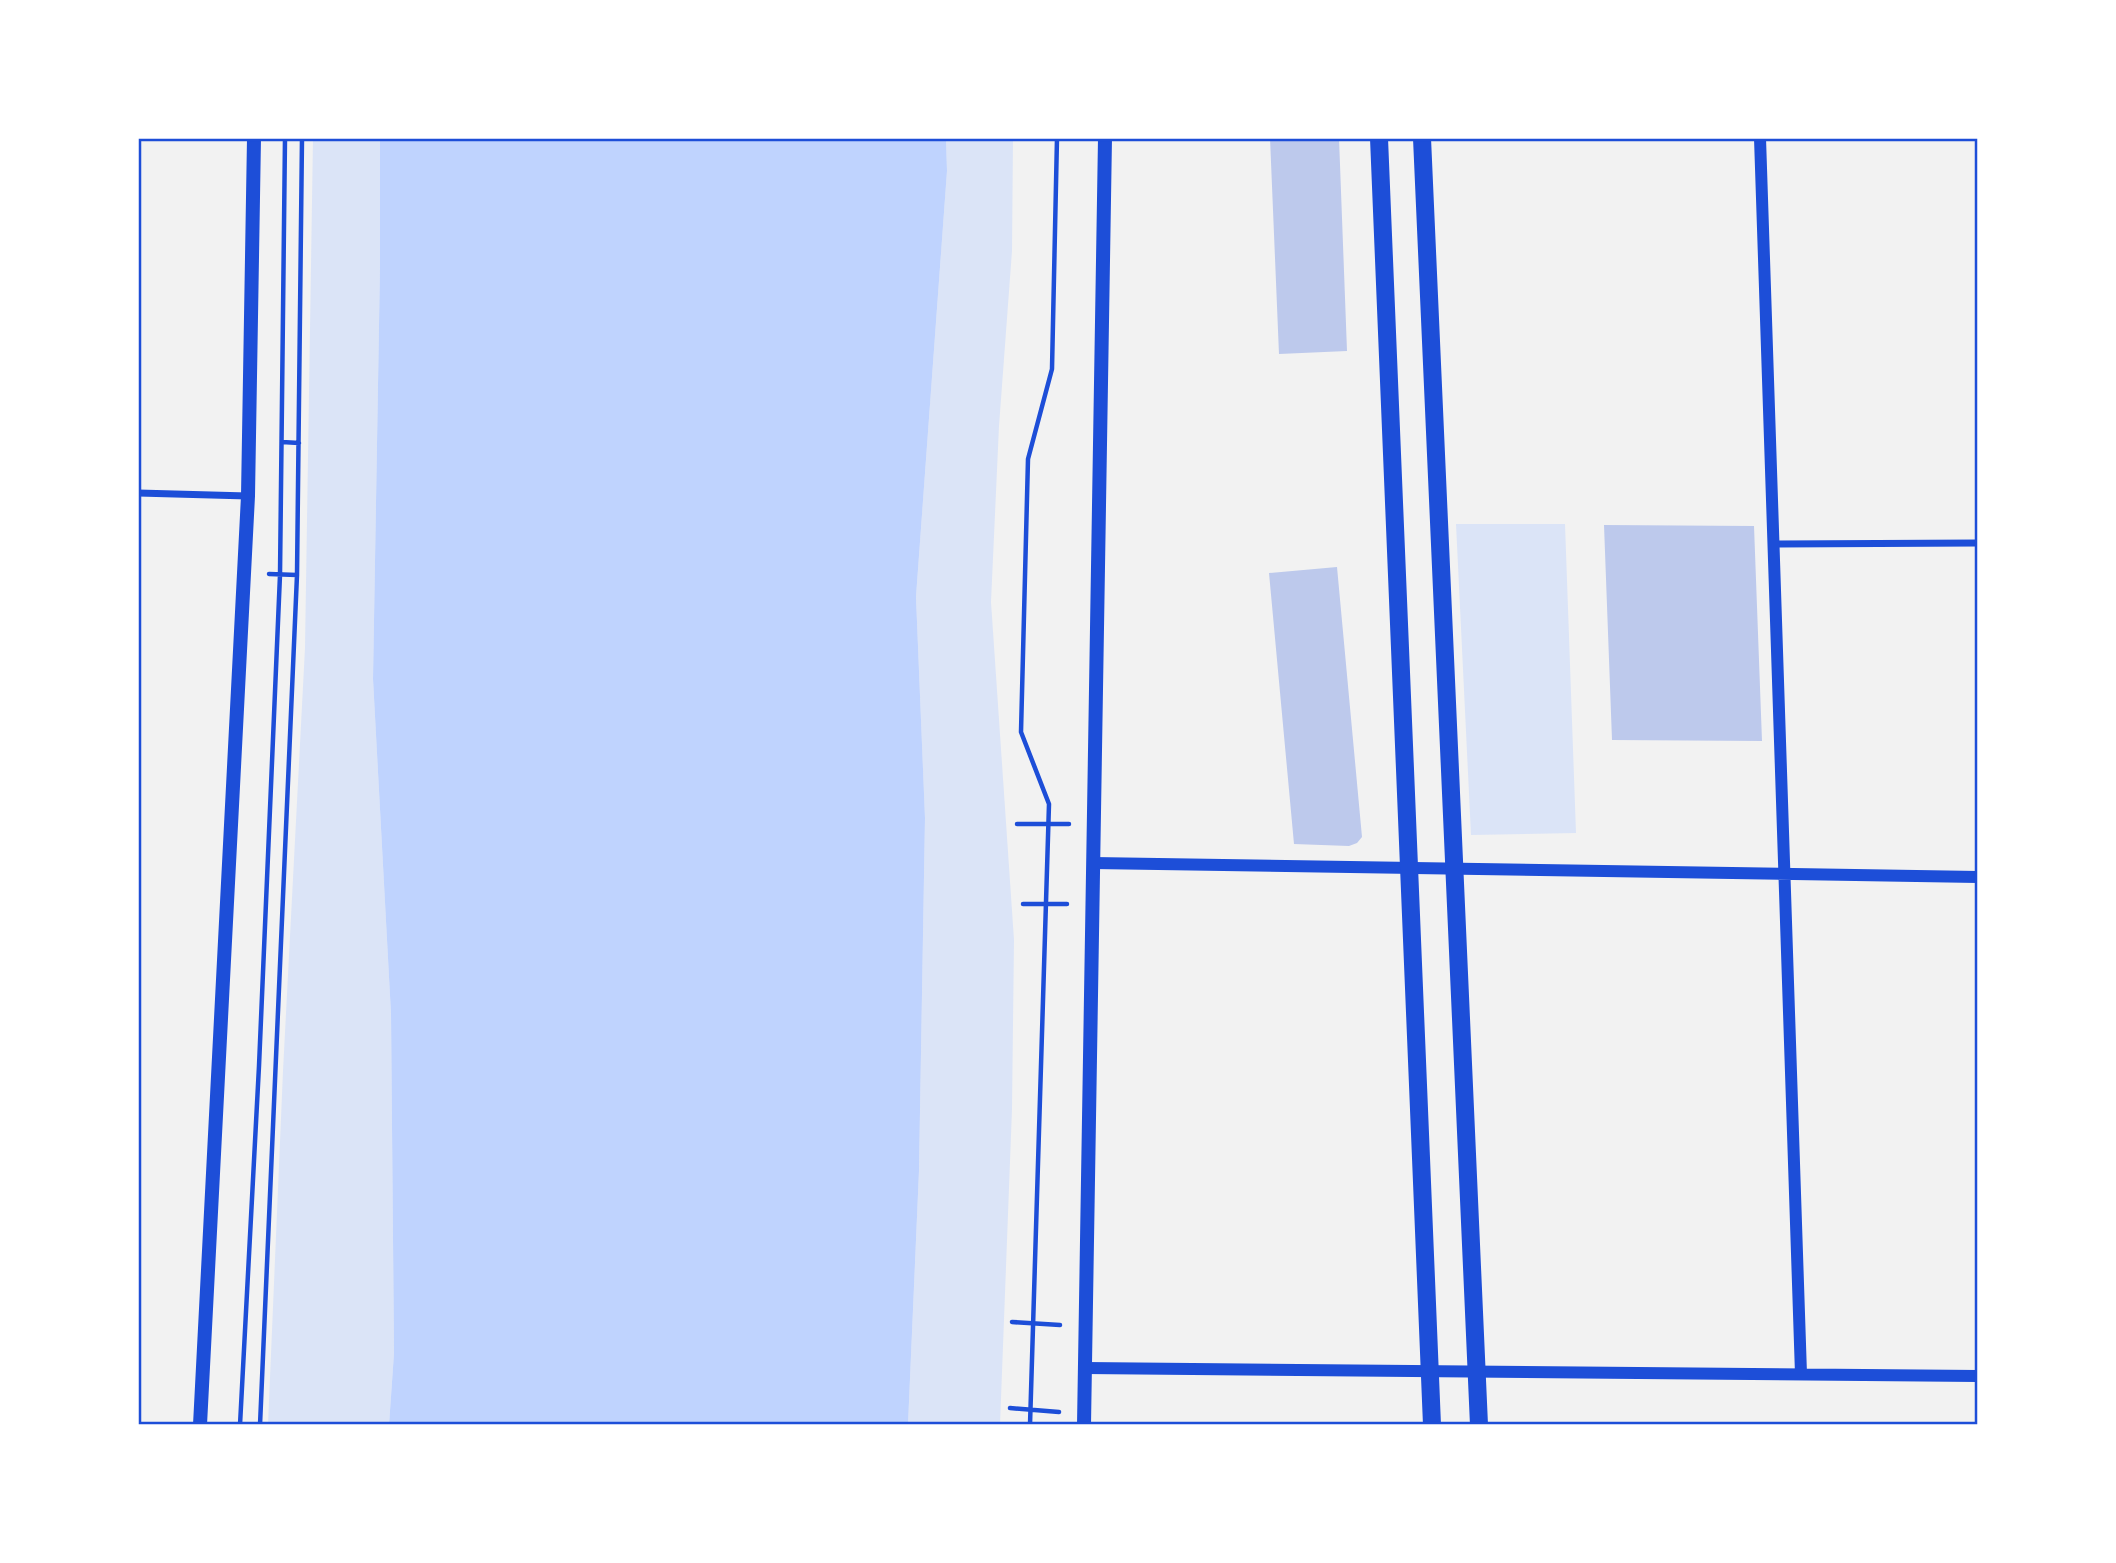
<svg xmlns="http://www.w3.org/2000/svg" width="2116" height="1563" viewBox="0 0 2116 1563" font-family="'Fira Sans Condensed',sans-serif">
<rect width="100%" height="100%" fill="#f2f2f2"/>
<path fill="#dbe4f7" d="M313,138H380V266L373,679L391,1014L394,1353L389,1425H268L283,1071L305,648Z
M946,138H1013L1012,251L999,426L991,602L1014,940L1012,1109L1000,1425H908L919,1171L925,819L916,597L947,171Z
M1456,524H1565L1576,833L1471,835Z"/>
<path fill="#bfd3fe" d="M380,138H946L947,171L916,597L925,818L919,1171L908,1425H389L394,1353L391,1014L373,679L380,266Z"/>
<path fill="#bdc9ec" d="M1270,138H1339L1347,351L1279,354Z
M1604,525L1754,526L1762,741L1612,740Z
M1337,567L1362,837L1357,843L1349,846L1294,844L1269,573Z"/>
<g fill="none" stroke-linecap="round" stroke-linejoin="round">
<path stroke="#1d4ed8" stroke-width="4.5" d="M282,442L299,443
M269,574L297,575
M1017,824H1069
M1023,904H1067
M1012,1322L1060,1325
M1010,1408L1059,1412
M240,1425L259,1066L280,575L285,138
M260,1425L297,575L302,138
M1030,1425L1049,804L1021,732L1028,459L1052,369L1057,138"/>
<path stroke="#1d4ed8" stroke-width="7" d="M138,493L248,496
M1773,544L1978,543"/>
<path stroke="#1d4ed8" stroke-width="12" d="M1760,138L1801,1374
M1093,863L1978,877
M1085,1368L1978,1376"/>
<path stroke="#1d4ed8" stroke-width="14" d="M200,1425L248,496L254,138
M1084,1425L1105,138"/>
<path stroke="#1d4ed8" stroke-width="18" d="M1379,138L1432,1425
M1422,138L1479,1425"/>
</g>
<rect width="2116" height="1563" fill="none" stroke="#ffffff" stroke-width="280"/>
<rect x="140" y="140" width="1836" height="1283" fill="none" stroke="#1d4ed8" stroke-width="2.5"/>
</svg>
